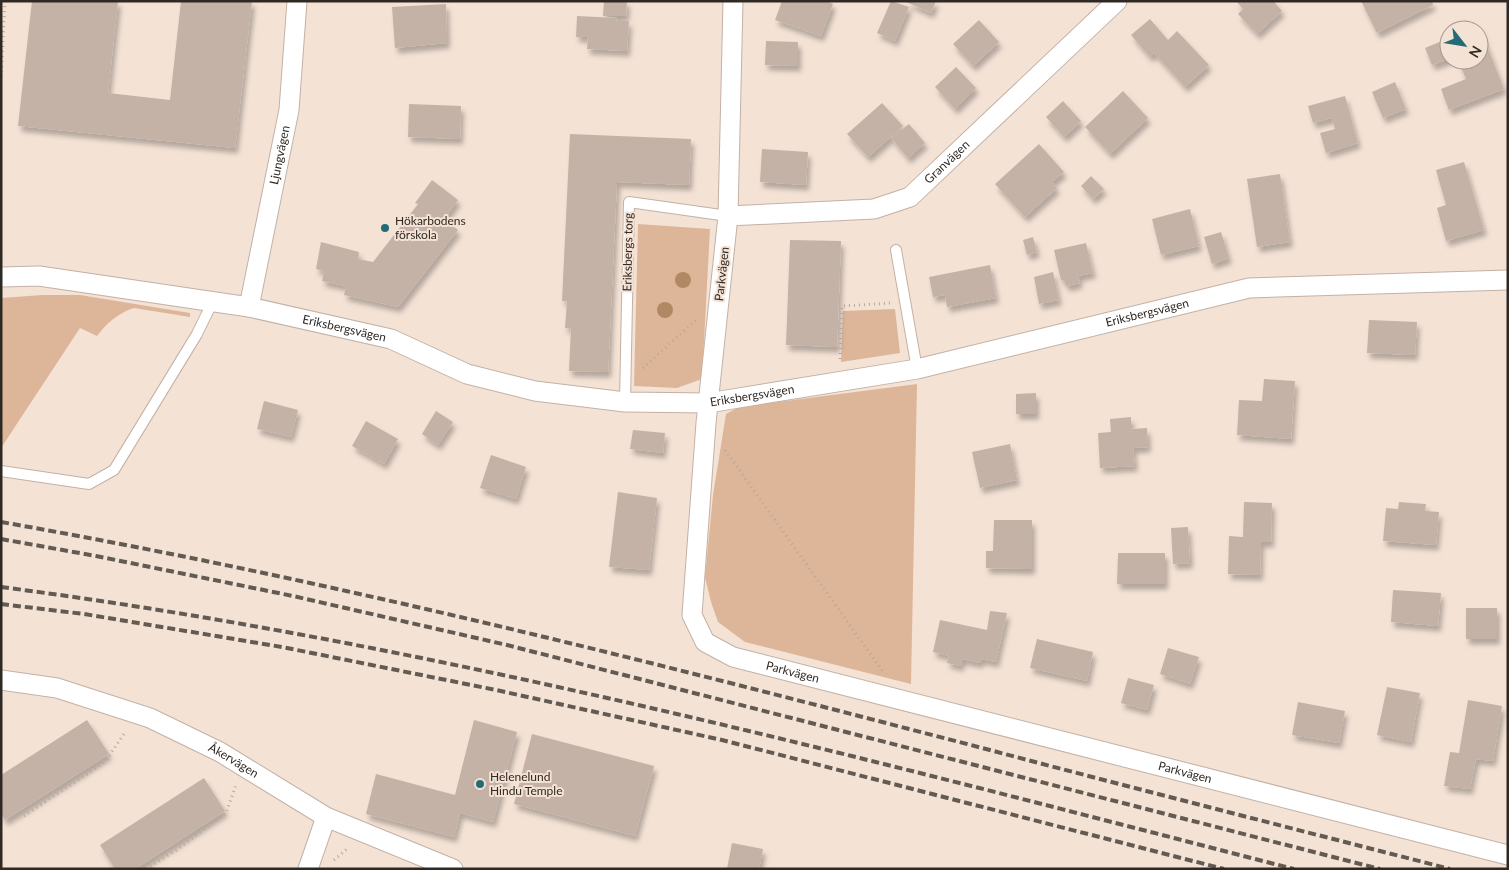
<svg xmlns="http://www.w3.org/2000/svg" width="1509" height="870" viewBox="0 0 1509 870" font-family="Lato,sans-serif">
<defs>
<filter id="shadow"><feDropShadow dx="3" dy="5.5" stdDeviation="2.5" flood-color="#0004"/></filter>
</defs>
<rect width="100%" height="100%" fill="#f4e2d5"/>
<path fill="#ddb69a" d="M638,224L710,229L702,379L677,388L634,386Z
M42,295H80L190,313V317L134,308C118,313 107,323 97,336L80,328L1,448V298Z
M895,309L900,353L841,362L843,311Z
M917,384L911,684L745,642L718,622L711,602L705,577L713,495L726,414L739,407Z"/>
<path fill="#c4b2a6" filter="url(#shadow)" d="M32,1H118L108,93L170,100L181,1H252L235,148L18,126Z
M604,1H627L626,16H603Z
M782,1H827L833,4L821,36L775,20Z
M891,1L909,7L895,41L877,33Z
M904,1H936L931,13Z
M1236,1H1277L1275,3L1282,11L1257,34L1238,14L1243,9Z
M1361,1H1432L1433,5L1377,33Z
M446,4L447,43L395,48L392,7Z
M577,16L617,18L616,21H629L627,51L587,49L588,37H576Z
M1150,19L1168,40L1177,31L1209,65L1185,87L1154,53L1150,57L1131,35Z
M979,20L999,42L973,66L953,44Z
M1479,26L1504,89L1449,110L1441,89L1466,79L1458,60H1479V30H1470Z
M1449,38V59L1432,65L1425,48Z
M766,41L798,42V66L765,65Z
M956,67L976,88L955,109L935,87Z
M1395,82L1406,109L1383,118L1372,92Z
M1123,91L1148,118L1110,154L1085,127Z
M1345,96L1358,143L1326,153L1320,133L1335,129L1332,118L1313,123L1308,106Z
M1063,101L1081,121L1064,137L1046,117Z
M882,103L903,126L868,157L847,134Z
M409,104L461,106L460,139L408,137Z
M909,124L925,143L908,158L891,138Z
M570,134L691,139L689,185L617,182L608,372L569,371L571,328H565L567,301H562Z
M1039,144L1064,172L1052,182L1057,188L1025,217L995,184Z
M762,149L808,152L806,185L760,182Z
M1464,162L1484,230L1446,241L1437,208L1446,205L1436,170Z
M1280,174L1290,242L1257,247L1247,179Z
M1091,176L1104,189L1093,199L1081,186Z
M432,180L458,200L444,219L458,230L398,307L344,295L346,286L322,281L324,271L316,269L321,242L359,252L358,259L373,262L418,204L415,203Z
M1190,209L1199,246L1161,255L1152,219Z
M1221,232L1229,258L1212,264L1204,237Z
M1033,237L1037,252L1027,255L1023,240Z
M790,240L841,241L837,347L786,345Z
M1086,243L1093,273L1078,276L1080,283L1066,286L1064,280H1061L1054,250Z
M990,265L996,298L947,307L945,295L933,297L929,277Z
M1053,272L1059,300L1039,304L1034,277Z
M1369,320L1417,322L1415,355L1367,353Z
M1264,379L1295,381L1291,439L1237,435L1239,400L1262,401Z
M1036,393V414H1016V394Z
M264,401L298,410L291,437L257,429Z
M436,411L453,422L438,445L422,434Z
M1131,417V429L1147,428L1148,447L1133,448L1135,466L1100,468L1098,433L1111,432L1110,419Z
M366,421L398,439L384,464L352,446Z
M633,430L665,433L663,453L630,449Z
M1010,444L1017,480L980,488L972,452Z
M491,455L526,467L516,499L480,488Z
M618,492L657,498L649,570L609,567Z
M1244,502L1272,503L1271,542H1261L1260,575L1228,574L1229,536L1243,537Z
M1399,502L1426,504L1425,511L1439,512L1436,545L1383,541L1386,508L1398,509Z
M994,520H1032V569L986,568V551H993Z
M1188,527L1190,563L1173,564L1171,528Z
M1118,553H1165V584H1117Z
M1393,590L1441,593L1438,626L1391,622Z
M1466,608H1497V639H1466Z
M990,611L1007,613L996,662L981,659L980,663L962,659L961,666L947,663L949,656L933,652L940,620L987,630Z
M1037,639L1093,652L1087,681L1030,668Z
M1168,648L1199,657L1190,684L1160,674Z
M1128,678L1154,685L1147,710L1121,703Z
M1387,687L1420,693L1411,742L1377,735Z
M1468,700L1502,706L1493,761L1476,759L1470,789L1444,786L1450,752L1459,753Z
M1298,702L1345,711L1339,743L1292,735Z
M87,720L109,754L5,820L1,814V775Z
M474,720L517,732L493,822L460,813L454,837L366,814L376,774L455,795Z
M532,734L654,766L635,836L514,804Z
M204,778L225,811L135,869H115L100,845Z
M732,843L763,849L759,869H727Z"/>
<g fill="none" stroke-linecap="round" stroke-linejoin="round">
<defs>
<path id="service" d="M896,250L917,369
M625,402L629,202L728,216
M1,471L89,484L114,470L197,334L212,303"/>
<g id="minor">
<path id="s1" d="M733,1L728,216L706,423L692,615L705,642L733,657L1508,855"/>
<path id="s2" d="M728,216L874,209L910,197L1117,1"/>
<path id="s3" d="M1,277L39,276L249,307L391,339L467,374L535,391L625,402L708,403L917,369L1249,288L1508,280"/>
<path id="s4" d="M249,307L289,110L297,1"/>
<path id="s5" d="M1,680L57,688L150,718L220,752L326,817L453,869"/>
<path d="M308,869L326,817"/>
</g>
</defs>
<use href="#service" stroke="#c3b1a5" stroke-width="12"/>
<use href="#minor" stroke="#c3b1a5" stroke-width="21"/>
<path stroke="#b5a79c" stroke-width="3" stroke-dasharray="1 4" stroke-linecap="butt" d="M1,82L5,1
M840,359L842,306L890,303
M643,368L696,320
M725,450L884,673
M24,816L105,762L126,731
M334,860L348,848
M146,869L178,849L226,813L236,785"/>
<use href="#service" stroke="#fff" stroke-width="10"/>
<use href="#minor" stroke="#fff" stroke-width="19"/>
<path stroke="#635a52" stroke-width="4" stroke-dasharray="8 4" stroke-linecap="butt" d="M1,522C333,580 660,664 986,749C1140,790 1295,829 1450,869
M1,539L96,556L293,596L507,645L1380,869
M1,587C439,644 867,759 1294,869
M1,604L84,614L282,647L496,690L722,740L1224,869"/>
</g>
<g fill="#b08964">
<circle cx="683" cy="280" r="8"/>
<circle cx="665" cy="310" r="8"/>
</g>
<g fill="#236c76" stroke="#f4e2d5" stroke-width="2">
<circle cx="385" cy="228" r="5"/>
<circle cx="480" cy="784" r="5"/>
</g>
<g text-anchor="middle" stroke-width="4" stroke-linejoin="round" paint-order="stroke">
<g font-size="12" fill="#2f2924" stroke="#f4e2d5">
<text dy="4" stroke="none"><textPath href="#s4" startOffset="155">Ljungvägen</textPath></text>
<text dy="4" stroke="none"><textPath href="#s2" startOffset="235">Granvägen</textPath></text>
<text transform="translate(628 252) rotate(-89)" y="4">Eriksbergs torg</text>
<text transform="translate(722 274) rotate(-84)" y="4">Parkvägen</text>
<text dy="4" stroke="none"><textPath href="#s3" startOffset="1172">Eriksbergsvägen</textPath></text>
<text dy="4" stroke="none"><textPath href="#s3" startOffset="348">Eriksbergsvägen</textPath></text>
<text dy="4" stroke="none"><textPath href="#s3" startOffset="768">Eriksbergsvägen</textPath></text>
<text dy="4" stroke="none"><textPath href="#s1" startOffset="739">Parkvägen</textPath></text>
<text dy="4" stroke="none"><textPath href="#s5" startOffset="248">Åkervägen</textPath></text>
<text dy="4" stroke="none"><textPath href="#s1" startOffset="1144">Parkvägen</textPath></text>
</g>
<g font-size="12" fill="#2f2924" stroke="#f4e2d5" text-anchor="start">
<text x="395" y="225">Hökarbodens<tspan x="395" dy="14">förskola</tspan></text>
<text x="490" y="781">Helenelund<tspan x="490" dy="14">Hindu Temple</tspan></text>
</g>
</g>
<rect width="1509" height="870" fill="none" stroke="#2f2924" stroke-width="5"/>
<g transform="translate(1464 45) rotate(121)"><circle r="24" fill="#f4e2d5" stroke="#a5988e"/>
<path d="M0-4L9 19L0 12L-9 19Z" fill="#236c76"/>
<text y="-8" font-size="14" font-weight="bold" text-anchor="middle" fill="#2f2924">N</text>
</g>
</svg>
